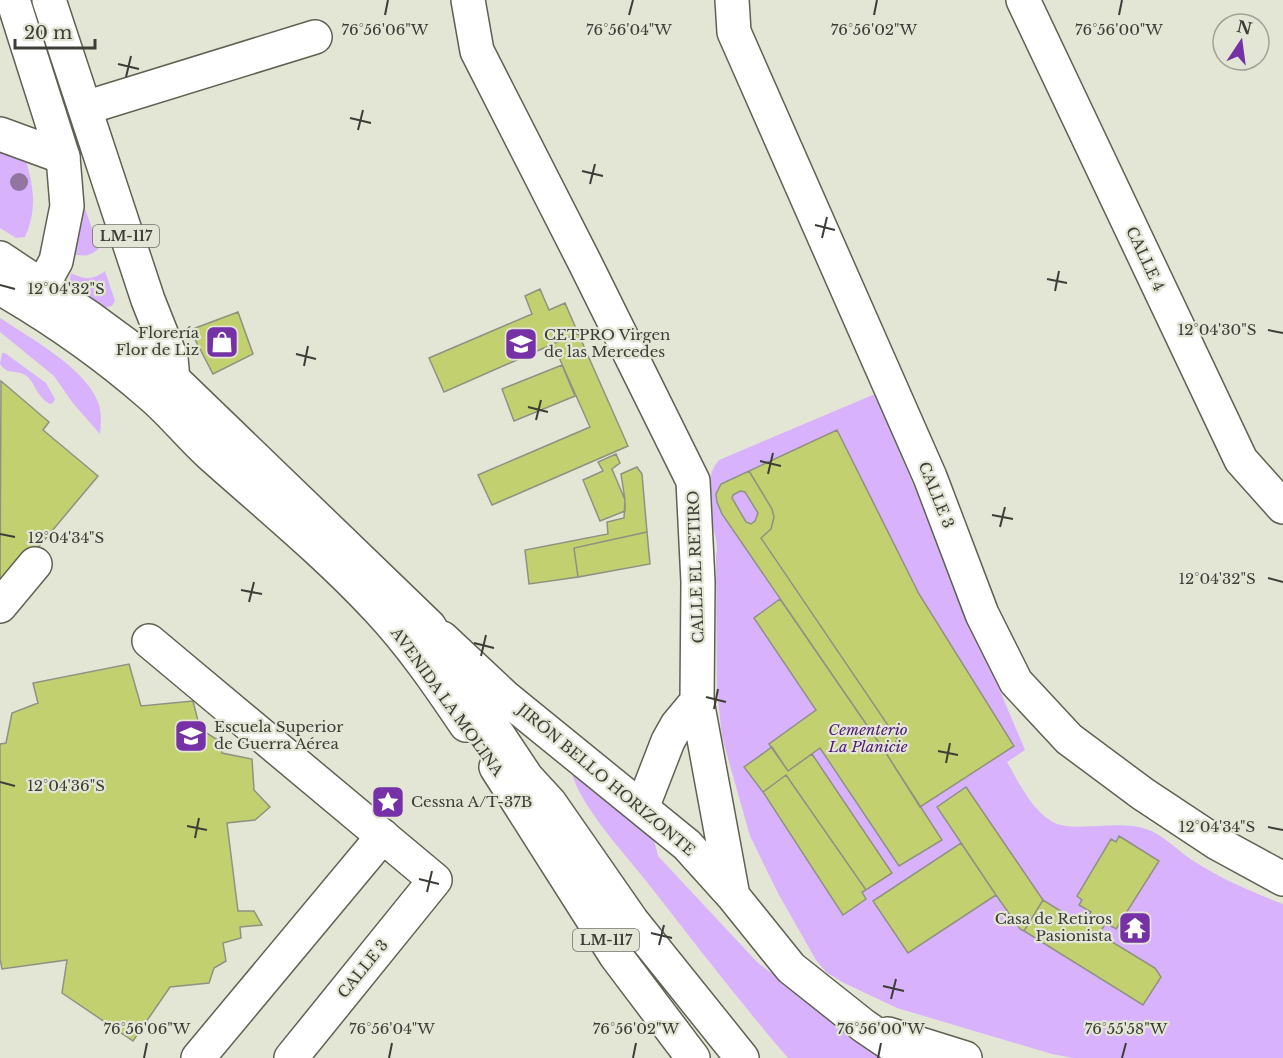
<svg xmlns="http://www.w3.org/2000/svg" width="1283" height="1058" viewBox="0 0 1283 1058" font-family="'Libre Baskerville',serif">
<rect width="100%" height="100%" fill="#e3e6d5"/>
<path fill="#d8b2fc" d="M0,152L26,161C34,188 37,210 25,237L16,238L0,228Z
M76,183L99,248C91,256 85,257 74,254L78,229Z
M105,271L115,301L112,306L104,308L68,289L71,273C85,280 93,280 105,271Z
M0,318C30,338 84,367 98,402C102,412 101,423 100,434L72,402L54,376L0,332Z
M2,353H5L46,383L55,399L53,403L50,404C35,395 35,381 25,375C14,369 9,376 0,364Z
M875,394L1025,750L1007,762C1019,782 1030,808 1051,821C1071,834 1118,819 1146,829C1162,834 1177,850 1192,860C1219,878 1252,892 1283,904V1058H1073L1052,1054L897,1008L844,983L826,972L816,960L779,895L750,836L722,737L717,689L716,556C719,543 714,532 711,519C707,501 706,474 719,460Z
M571,769L653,836L658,856L758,963L890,1058H788C739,1001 693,941 647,882C625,854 577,803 571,769Z"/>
<path fill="#c2d070" stroke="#8f9282" stroke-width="1.5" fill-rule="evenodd" d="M540,289L549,310L565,303L578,333L444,392L429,358L532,314L525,296Z
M238,312L253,354L213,374L190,330Z
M578,333L628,446L492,505L478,475L590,427L553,344Z
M562,365L575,396L514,421L502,389Z
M1,381L49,422L43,430L98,476L0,593Z
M837,430L919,594L1014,746L920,807L884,750L898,740L761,538L771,529L774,517L772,509L749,471Z
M616,454L620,463L612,469L625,500V511L600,521L583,480L603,471L598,462Z
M637,467L642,474L647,532L574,548L578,577L529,584L525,550L608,534L607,522L624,518L625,500L621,474Z
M749,471L772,509L774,517L771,529L761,538L898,740L884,750L722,514L717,502L716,494L721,484ZM740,491L745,492L758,513L755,521L751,524L746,522L732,498L733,495Z
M647,532L650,564L578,577L574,548Z
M780,599L884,750L942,840L899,866L820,748L788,771L769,744L816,710L754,618Z
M129,664L141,706L193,701L200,729L221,742L222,753L252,759L254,790L270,807L255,820L227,823L238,911H254L262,925L240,927L241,938L223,943L226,961L214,968L209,983L170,987L133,1041L62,993L67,960L2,969L0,959V744L6,743L12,713L38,703L33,683Z
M772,747L788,771L812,754L892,873L866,890L786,775L763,792L744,767Z
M786,775L866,890L862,892L866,899L843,915L763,792Z
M966,787L1043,900L1024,931L1020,929L996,895L937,807Z
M1119,836L1159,861L1116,929L1106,923L1099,934L1155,968L1161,977L1143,1005L1024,931L1043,900L1083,925L1091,912L1079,905L1082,900L1077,896L1111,839L1116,842Z
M961,843L996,895L908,953L873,901Z"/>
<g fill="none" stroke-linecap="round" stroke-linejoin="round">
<defs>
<path id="minor" d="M468,0L477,51L585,263L693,481L698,582L697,701L733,896
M732,0L734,32L930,477L982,614L1016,682L1069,739L1143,794L1217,843L1283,879
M1023,0L1241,460L1283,507
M85,108L315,37
M0,134L63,157
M0,606L35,564
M442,638L505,697L687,845L733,896L791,968L864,1026L911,1058
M149,641L435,880L291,1058
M642,808L668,741L677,725L697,701
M888,1034L965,1058
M198,1058L383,836"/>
<path id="major" d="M13,0L63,157L67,206L56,261L45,281L41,312
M49,0L148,300L171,358L173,379L429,626L483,712L527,778L550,803L632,921L742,1058
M0,258L90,318L173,379
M0,288C54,319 105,355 152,396C173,414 190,436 210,454C267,505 326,553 378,609C411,644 439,685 466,725
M496,767L616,956L693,1058"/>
</defs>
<use href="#minor" stroke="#5f6252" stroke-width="36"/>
<use href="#major" stroke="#5f6252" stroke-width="36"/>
<use href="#minor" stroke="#fff" stroke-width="33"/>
<use href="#major" stroke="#fff" stroke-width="33"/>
</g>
<circle fill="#9375a1" cx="19" cy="182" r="9"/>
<path fill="none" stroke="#3c3e37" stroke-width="2" d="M385,15L388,0M629,15L633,0M874,15L877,0M1119,15L1122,0M118,64L139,69M126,77L131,56M350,118L371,123M358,130L363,110M582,171L603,176M590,184L595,164M815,225L835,230M822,238L827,217M1047,279L1067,283M0,285L15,289M1055,291L1059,271M1268,330L1283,333M296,354L316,359M304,366L308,346M528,407L548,412M536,420L541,400M760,461L781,466M768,474L773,453M992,515L1013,519M1000,527L1005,507M0,534L15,537M1268,578L1283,582M241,590L262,594M249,602L254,582M474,643L494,648M481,656L486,635M706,697L726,702M714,709L718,689M938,751L958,755M946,763L950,743M0,782L15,786M187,826L207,830M1268,827L1283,830M195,838L199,818M419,879L439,884M427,892L432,871M651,933L672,938M659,945L664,925M883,986L904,991M891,999L896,979M144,1058L147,1043M389,1058L392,1043M633,1058L636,1043M878,1058L881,1043M1122,1058L1126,1043"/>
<defs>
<symbol id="shop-square" viewBox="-11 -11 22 22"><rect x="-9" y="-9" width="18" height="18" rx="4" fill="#7531a5" stroke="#e3e6d5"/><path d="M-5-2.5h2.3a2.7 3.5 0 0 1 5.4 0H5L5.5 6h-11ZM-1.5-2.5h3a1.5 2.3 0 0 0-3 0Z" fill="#fff"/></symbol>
<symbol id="school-square" viewBox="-11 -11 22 22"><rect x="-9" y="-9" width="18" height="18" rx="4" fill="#7531a5" stroke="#e3e6d5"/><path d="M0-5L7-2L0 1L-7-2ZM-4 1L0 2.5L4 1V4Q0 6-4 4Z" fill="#fff"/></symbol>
<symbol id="university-square" viewBox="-11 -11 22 22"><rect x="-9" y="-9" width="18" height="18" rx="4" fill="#7531a5" stroke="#e3e6d5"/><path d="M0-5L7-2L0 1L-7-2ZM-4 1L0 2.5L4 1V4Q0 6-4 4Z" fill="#fff"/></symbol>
<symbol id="sight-square" viewBox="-11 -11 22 22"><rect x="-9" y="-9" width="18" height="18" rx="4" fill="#7531a5" stroke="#e3e6d5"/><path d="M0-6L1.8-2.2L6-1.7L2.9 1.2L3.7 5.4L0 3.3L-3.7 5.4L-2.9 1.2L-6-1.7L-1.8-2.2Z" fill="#fff"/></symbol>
<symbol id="temple-square" viewBox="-11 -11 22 22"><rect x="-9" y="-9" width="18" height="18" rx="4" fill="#7531a5" stroke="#e3e6d5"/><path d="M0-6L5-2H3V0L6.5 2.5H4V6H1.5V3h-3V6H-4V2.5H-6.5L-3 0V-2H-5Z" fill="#fff"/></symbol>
</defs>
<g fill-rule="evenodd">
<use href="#shop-square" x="203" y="323" width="38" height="38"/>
<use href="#school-square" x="502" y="325" width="38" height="38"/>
<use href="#university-square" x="172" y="717" width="38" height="38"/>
<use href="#sight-square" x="369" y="783" width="38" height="38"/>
<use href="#temple-square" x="1116" y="909" width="38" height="38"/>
</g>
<g text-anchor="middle" stroke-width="4.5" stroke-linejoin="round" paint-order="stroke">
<g fill="#e3e6d5" stroke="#6e7066" stroke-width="1.5">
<rect x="93" y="225" width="66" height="22" rx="4.5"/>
<rect x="573" y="929" width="66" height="22" rx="4.5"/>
</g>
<g font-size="14" font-weight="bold" fill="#3c3e37">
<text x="126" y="241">LM-117</text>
<text x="606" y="945">LM-117</text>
</g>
<g font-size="15" fill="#3c3e37" stroke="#e3e6d5">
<text transform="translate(1145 259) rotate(65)" y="5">CALLE 4</text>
<text transform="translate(936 495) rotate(68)" y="5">CALLE 3</text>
<text transform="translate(696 567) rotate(-92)" y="5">CALLE EL RETIRO</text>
<text transform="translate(447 702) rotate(54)" y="5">AVENIDA LA MOLINA</text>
<text transform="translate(606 780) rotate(40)" y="5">JIRÓN BELLO HORIZONTE</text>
<text transform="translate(363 969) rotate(-51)" y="5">CALLE 3</text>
</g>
<g font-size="15" fill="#3c3e37" stroke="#e3e6d5" text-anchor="start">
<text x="199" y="338" text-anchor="end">Florería<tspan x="199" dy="17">Flor de Liz</tspan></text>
<text x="544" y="340">CETPRO Virgen<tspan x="544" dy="17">de las Mercedes</tspan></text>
<text x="214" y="732">Escuela Superior<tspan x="214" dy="17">de Guerra Aérea</tspan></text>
<text x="411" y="807">Cessna A/T-37B</text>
<text x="1112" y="924" text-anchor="end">Casa de Retiros<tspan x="1112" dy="17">Pasionista</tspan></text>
</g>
<g font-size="15" font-style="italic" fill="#511877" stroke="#e3e6d5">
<text x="868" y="735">Cementerio<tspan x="868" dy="17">La Planicie</tspan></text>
</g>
</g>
<g font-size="15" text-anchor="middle" fill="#3c3e37" stroke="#e3e6d5" stroke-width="4.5" stroke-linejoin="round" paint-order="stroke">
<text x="385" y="35">76°56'06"W</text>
<text x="629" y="35">76°56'04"W</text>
<text x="874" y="35">76°56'02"W</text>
<text x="1119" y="35">76°56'00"W</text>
<text x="66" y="294">12°04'32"S</text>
<text x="1217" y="335">12°04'30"S</text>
<text x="66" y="543">12°04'34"S</text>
<text x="1217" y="584">12°04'32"S</text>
<text x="66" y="791">12°04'36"S</text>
<text x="1217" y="832">12°04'34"S</text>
<text x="147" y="1034">76°56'06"W</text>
<text x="392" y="1034">76°56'04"W</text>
<text x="636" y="1034">76°56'02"W</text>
<text x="881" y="1034">76°56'00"W</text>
<text x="1126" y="1034">76°55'58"W</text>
</g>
<g transform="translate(1241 42) rotate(13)"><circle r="28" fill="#e3e6d5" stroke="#a0a396" stroke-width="1.5"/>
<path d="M0-4.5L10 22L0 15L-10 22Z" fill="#7531a5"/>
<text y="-9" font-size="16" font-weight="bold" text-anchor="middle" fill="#3c3e37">N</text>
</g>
<path d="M15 39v9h80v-9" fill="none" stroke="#3c3e37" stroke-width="3"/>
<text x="24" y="39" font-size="18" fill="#3c3e37" stroke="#e3e6d5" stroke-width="4.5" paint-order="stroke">20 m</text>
</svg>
